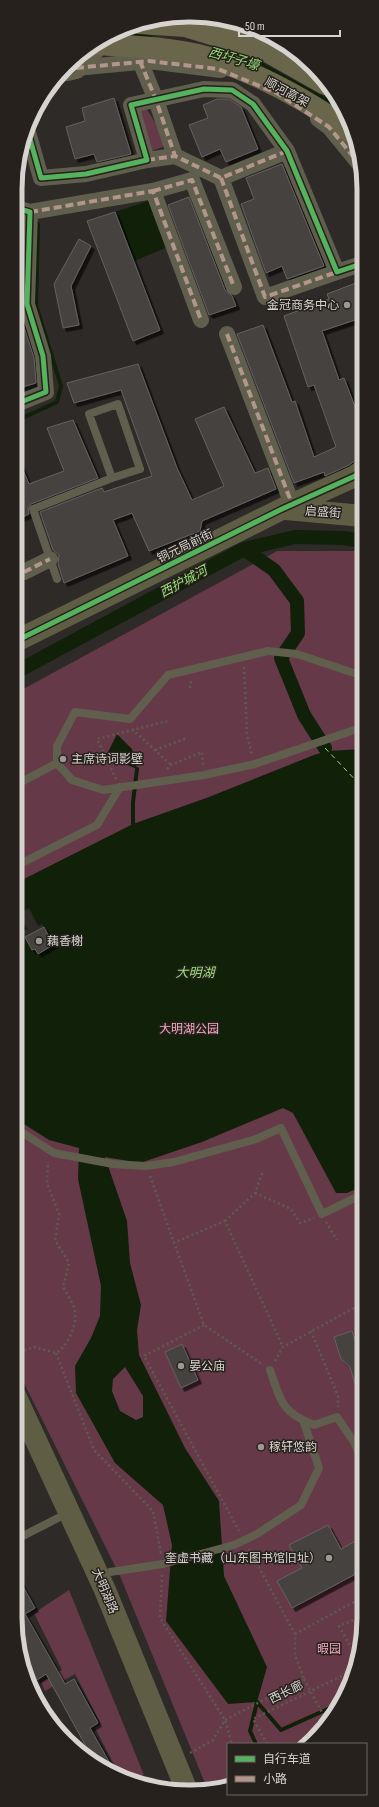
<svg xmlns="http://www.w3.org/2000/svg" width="379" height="1807" viewBox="0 0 379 1807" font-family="'Sofia Sans Condensed','Noto Sans SC',sans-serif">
<defs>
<filter id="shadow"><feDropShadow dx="3.5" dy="3.5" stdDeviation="0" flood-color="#0009"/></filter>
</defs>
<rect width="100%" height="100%" fill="#2d2a28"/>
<path fill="#663948" d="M146,108L164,137L163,147L151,151L139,109Z
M277,551H363V1640L346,1695L308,1744H228V1785L207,1788L120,1576L15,1365L16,693Z
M69,1590L144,1775L133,1781L121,1778L95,1728L101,1724L75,1674L45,1691L41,1682L62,1670L34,1613Z"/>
<path fill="#102009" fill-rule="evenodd" d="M151,200L170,246L134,261L115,212Z
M117,734L132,749L137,769L106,756Z
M363,749V1186L347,1193H336L293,1113L283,1108L202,1142L140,1163L105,1157L127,1221L130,1263L141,1305L137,1330L139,1355L185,1448L219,1501L224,1576L267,1667L257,1702L228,1704L166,1621L172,1545L163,1505L115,1463L76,1393L75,1366L91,1338L100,1316L101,1286L78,1179L79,1148L49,1140L16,1119V883L133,824L209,797L314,755L327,751ZM125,1367L143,1396V1417L136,1420L120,1411L112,1391L113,1379Z"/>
<path fill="#2d2a28" d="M29,908L38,926L42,924L53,945L38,954L35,949L32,950L23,932L27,929L22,919L16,922V915Z"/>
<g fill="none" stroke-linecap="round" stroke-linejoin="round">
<path stroke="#102009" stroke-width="4" d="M118,34L140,35L151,38
M238,57L255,61L341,108
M16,421L57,402L61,386L36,305L38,224
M133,824V802L137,769
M257,1702L281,1730L339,1704
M256,1744L250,1731L257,1702"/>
<path stroke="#102009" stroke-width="14" d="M244,549L274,570L297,601L298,633L281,658L304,715L325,748
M16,672L244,549L295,537L343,538L363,541"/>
<path stroke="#95de77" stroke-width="1" stroke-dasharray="5 4" stroke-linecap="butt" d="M325,748L363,788"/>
</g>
<path fill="#454241" stroke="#646160" filter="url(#shadow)" d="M114,98L131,154L97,162L94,154L75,159L66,127L85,121L82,108Z
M217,99H229L241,107L258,149L226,162L220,149L202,157L189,125L208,118L203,105Z
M282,164L324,266L287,279L282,266L266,273L241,204L254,199L246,178Z
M189,197L225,290L232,296L236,306L209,315L168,205Z
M115,212L160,330L133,341L87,221Z
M79,239L91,246L71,286L79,325L63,328L54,284Z
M364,280V317L322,331L339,380L344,378L363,428V458L356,460L349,465L325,476L324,472L294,483L237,334L263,325L292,402L295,401L314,457L336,447L314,385L308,387L284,316L329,299L327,294Z
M16,309H18L34,358L36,383L16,389Z
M138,364L177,468L192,500L224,486L195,419L224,407L255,473L268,468L276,489L202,521L200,531L149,551L132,513L113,520L128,556L64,583L58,564L59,555L53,550L40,512L102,488L104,492L152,476L121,390L74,403L67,383Z
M73,420L98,478L31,504L28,508L29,514L16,520V454L29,484L64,471L47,428Z
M44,927L53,945L38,954L35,949L32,950L25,937Z
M352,1331L359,1352L363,1351V1400L360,1401L350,1367L341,1359L334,1337Z
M182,1344L198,1380L181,1388L165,1352Z
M328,1525L341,1549L363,1537V1570L292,1608L277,1581L302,1568L289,1545Z
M15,1572L35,1608L25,1614L65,1684L74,1679L98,1723L90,1728L116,1774L83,1752L88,1750L46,1674L37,1680L22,1653L15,1618Z"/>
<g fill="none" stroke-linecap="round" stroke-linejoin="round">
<path stroke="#5d5b4f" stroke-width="2.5" stroke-dasharray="2 3" stroke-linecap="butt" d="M244,667L247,733L252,756
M190,688L191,680
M132,729L171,765
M155,750L187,738
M167,769L171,765L202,752L203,765
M116,779L97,739L168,721
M150,1176L204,1325L262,1364
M255,1193L291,1209L300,1223L314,1218
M225,1221L255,1193L263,1171
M326,1222L337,1240
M173,1243L225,1221L283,1347
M204,1325L144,1356L239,1531
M311,1331L338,1396V1407
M56,1353L94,1450L153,1511L161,1554
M15,1354L34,1347L56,1353C67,1347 77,1326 75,1312C74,1304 67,1294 63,1287L69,1263L55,1240L59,1214L47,1183L48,1162
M275,1361L283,1347L363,1303
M162,1575L160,1618L225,1720L232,1744
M356,1601L363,1609
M295,1634L363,1597
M357,1658L339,1626L363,1616
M24,1665L60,1732
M304,1679L326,1720
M267,1744L253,1719L354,1670
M190,1753L213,1740L225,1720L304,1679L295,1655V1634L249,1549"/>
<path stroke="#605e4d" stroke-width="8" d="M57,579L33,509L112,478L140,469L118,404L89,414L112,478
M57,763V746L75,712L130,719L168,675L268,651L297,654L363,676
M16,785L57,763L72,780L103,790L204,775L255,764L363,727
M16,866L97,825L120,787
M15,1128L54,1153L113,1164L146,1166L174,1162L256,1139L281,1128L322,1214L363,1194
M270,1370C281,1401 281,1412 314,1425L337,1417L354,1442L363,1464
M15,1540L58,1518
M110,1572L163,1564L234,1545L257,1534L301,1505L319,1468L303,1420"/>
<path stroke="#605e4d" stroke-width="16" d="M140,61L156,100L175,156L221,178L287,151
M76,68L149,61L221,70
M318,119L329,127L361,166
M28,132L41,178L86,174L147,160L131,105L204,89L232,90L253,104L287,151L337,272L364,263
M147,160L175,156
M221,178L265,297L337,272
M153,191L192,180L234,287
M30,212L153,191L201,320
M227,334L292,504
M16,404L46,392L43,356L27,304L30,212L16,208
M24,572L50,559"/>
<path stroke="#605d45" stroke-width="22" d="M286,509L363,516
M16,641L282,509L355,476L363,470
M15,1395L105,1590L187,1791"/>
<path stroke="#646149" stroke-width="22" d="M67,70L76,68L101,42"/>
<path stroke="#6a664b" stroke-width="22" d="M140,23L185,26L265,50L325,84"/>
<path stroke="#6a664b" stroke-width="22" d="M99,44C136,47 180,48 216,60C266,77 310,102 353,133"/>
<path stroke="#b2968c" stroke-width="4" stroke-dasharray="8 4" stroke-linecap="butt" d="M140,61L156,100L175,156L221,178L287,151
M76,68L149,61L218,69L277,93L329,127L361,166
M147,160L175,156
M221,178L265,297L337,272
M153,191L192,180L234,287
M30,212L153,191L201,320
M227,334L292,504
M24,572L50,559"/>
<defs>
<path id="cycleway" d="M28,132L41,178L86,174L147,160L131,105L204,89L232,90L253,104L287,151L337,272L364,263
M16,404L46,392L43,356L27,304L30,212L16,208
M16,641L282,509L355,476L363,470"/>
</defs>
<use href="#cycleway" stroke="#26211c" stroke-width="8"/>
<use href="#cycleway" stroke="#56b35d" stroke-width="5"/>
</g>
<g fill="#9c9895" stroke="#26211c" stroke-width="1.5">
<circle cx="347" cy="305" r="4"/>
<circle cx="63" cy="759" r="4"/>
<circle cx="39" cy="941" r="4"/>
<circle cx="181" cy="1366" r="4"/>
<circle cx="261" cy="1447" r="4"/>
<circle cx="329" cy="1558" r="4"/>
</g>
<g text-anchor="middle" stroke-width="3" stroke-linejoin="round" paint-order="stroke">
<g font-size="12" fill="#d7d4d0" stroke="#26211c">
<text transform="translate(287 92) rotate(28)" y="4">顺河高架</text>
<text transform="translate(323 512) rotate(4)" y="4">启盛街</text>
<text transform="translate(185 546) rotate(-26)" y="4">铜元局前街</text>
<text transform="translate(105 1591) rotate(67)" y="4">大明湖路</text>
<text transform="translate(286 1692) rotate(-26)" y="4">西长廊</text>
</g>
<g font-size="12" fill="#d7d4d0" stroke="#26211c" text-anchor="start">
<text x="339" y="309" text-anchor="end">金冠商务中心</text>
<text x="71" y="763">主席诗词影壁</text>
<text x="47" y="945">藕香榭</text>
<text x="189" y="1370">晏公庙</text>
<text x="269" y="1451">稼轩悠韵</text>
<text x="321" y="1562" text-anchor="end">奎虚书藏（山东图书馆旧址）</text>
</g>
<g font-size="12" fill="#f4a9c0" stroke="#26211c">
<text x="189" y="1033">大明湖公园</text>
<text x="329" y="1653">暇园</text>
</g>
<g font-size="13" font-style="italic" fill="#95de77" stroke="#26211c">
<text transform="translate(234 58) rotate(16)" y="5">西圩子壕</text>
<text transform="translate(183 581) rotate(-28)" y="5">西护城河</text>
<text x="195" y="977">大明湖</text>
</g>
</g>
<path d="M0 0H379V1807H0ZM189 22H190A167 167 0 0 1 357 189V1618A167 167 0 0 1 190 1785H189A167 167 0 0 1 22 1618V189A167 167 0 0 1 189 22Z" fill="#26211c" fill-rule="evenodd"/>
<path fill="none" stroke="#d7d4d0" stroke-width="5" d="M189 22H190A167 167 0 0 1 357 189V1618A167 167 0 0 1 190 1785H189A167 167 0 0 1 22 1618V189A167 167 0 0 1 189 22Z"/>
<rect x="227" y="1743" width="140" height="52" fill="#26211c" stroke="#6d6964"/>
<rect x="235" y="1756" width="20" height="6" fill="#56b35d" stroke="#6d6964"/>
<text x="263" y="1763" font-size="12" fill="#d7d4d0">自行车道</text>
<rect x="235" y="1776" width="20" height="6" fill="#b2968c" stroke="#6d6964"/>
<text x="263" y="1783" font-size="12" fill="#d7d4d0">小路</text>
<path d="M239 30v6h101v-6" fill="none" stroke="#d7d4d0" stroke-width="2"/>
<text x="245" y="30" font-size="12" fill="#d7d4d0" stroke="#26211c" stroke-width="3" paint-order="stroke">50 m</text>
</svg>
